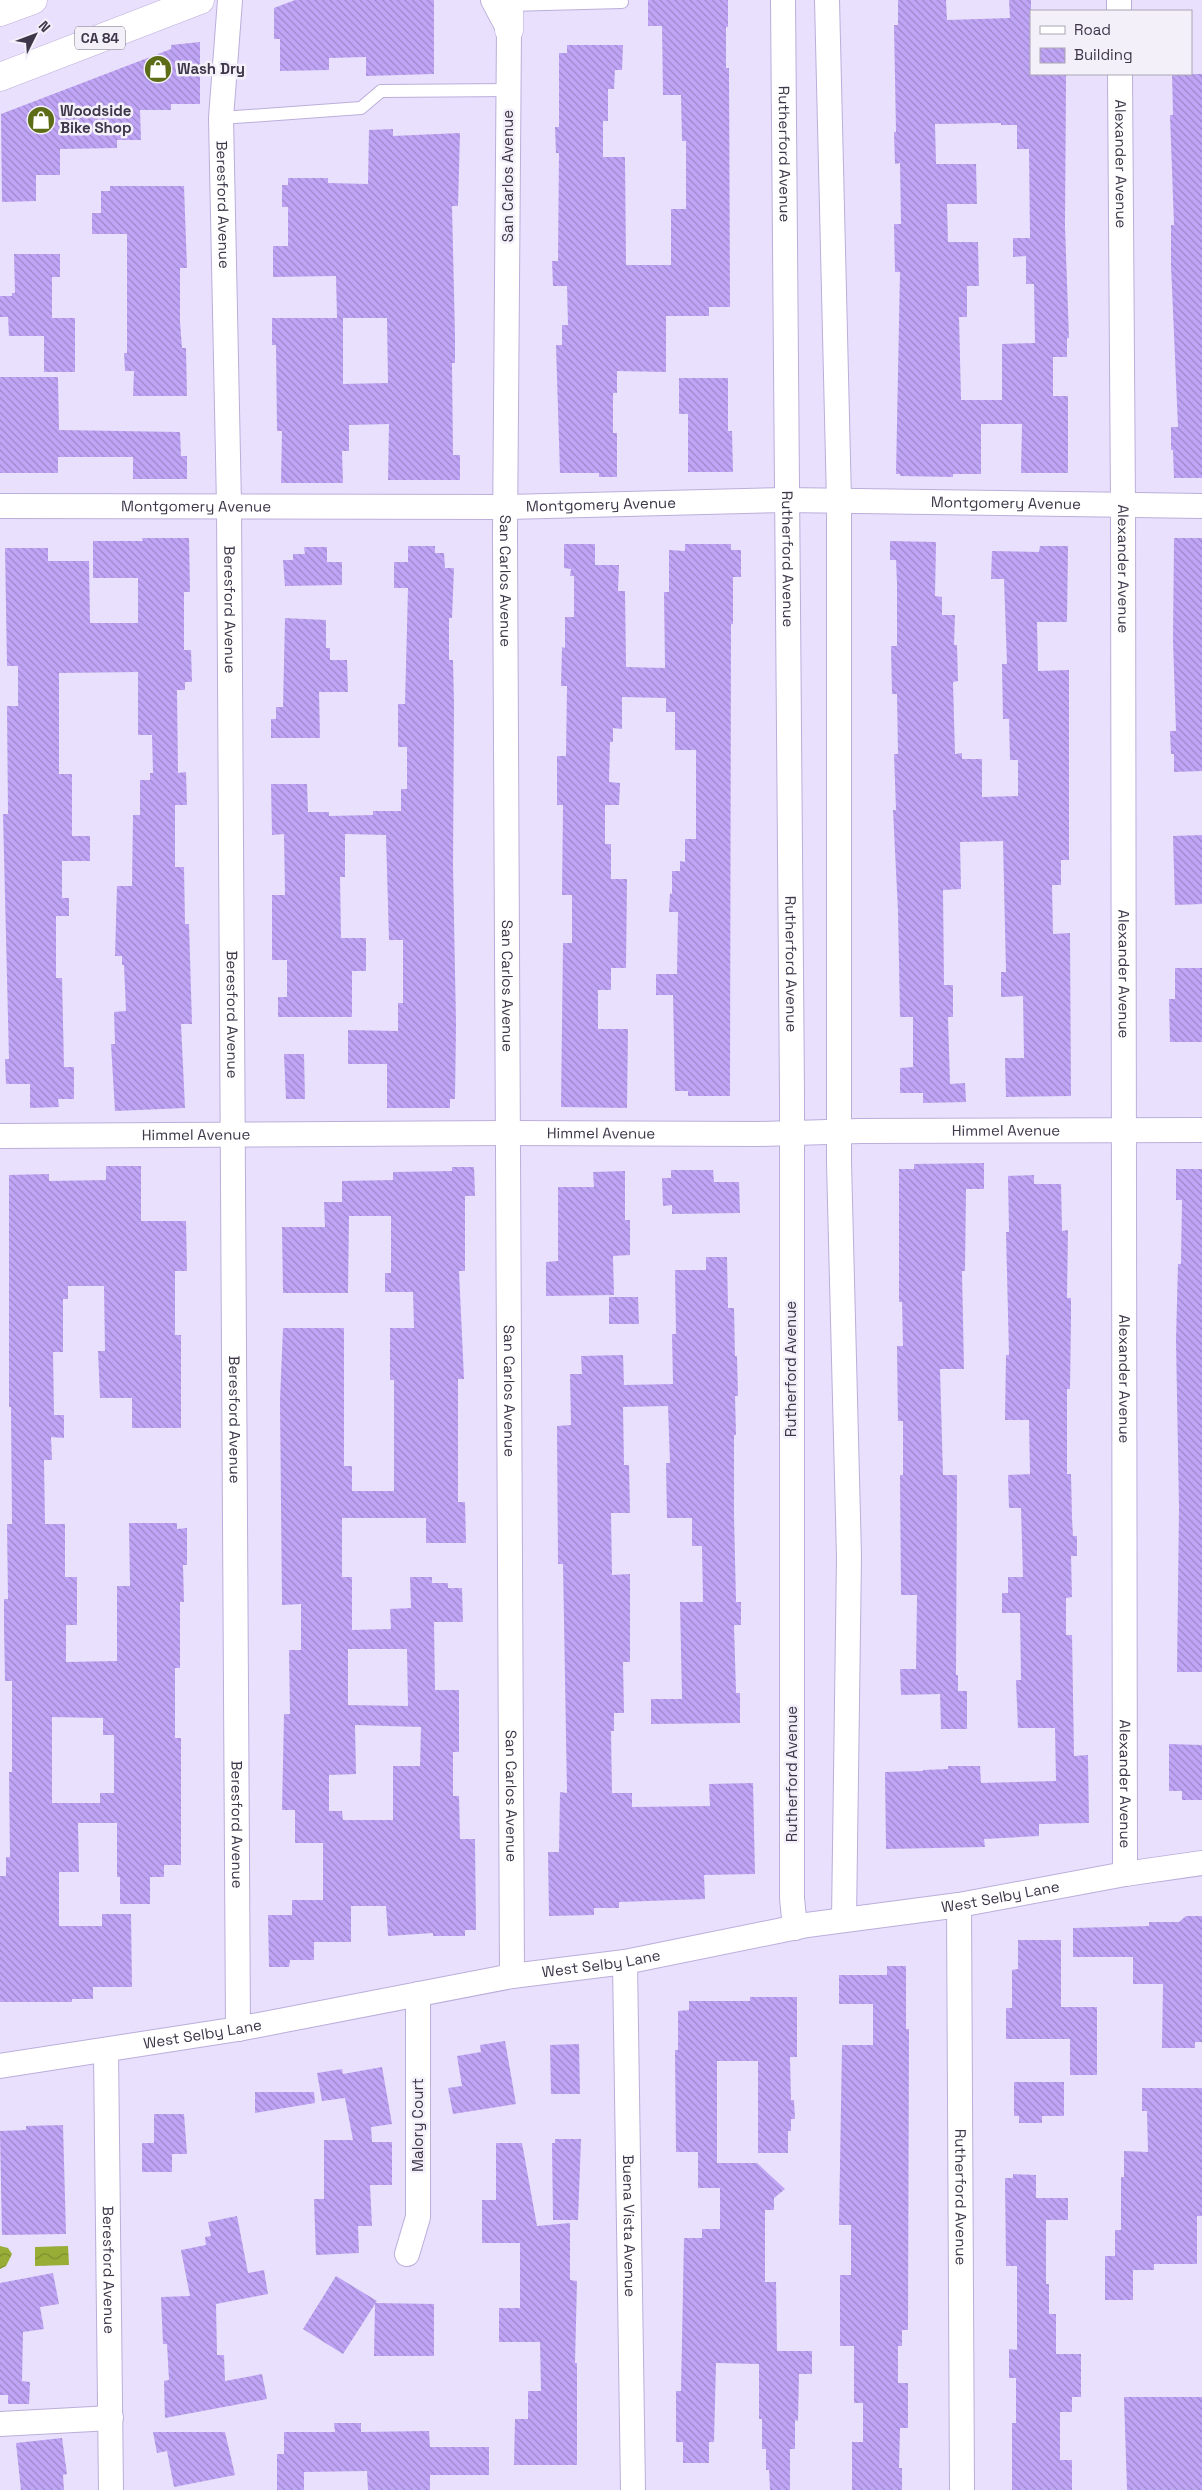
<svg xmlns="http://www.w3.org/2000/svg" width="1202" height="2490" viewBox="0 0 1202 2490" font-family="'Space Grotesk',sans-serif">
<defs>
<pattern id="water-waves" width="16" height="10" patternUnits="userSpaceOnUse" patternTransform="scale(1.25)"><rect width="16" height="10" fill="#98ad36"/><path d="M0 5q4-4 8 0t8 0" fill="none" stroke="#7d8e30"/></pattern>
<pattern id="building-back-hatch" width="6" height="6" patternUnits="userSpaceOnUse" patternTransform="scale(1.25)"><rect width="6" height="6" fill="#c0a5f6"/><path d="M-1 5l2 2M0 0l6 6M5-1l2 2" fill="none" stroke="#9d87c9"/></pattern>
</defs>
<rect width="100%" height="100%" fill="#e8e0fc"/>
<path fill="url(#water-waves)" d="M0,2246L8,2248L12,2254L6,2266L0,2269Z
M68,2246L69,2265L35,2266V2247Z"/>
<path fill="url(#building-back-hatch)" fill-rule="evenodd" d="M295,0H434V74L366,76V57L329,58V70L280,71V39H274V8Z
M648,0H728V27H726V68H729L730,307H709V316H666V372L617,371V393H613V433H617V477H599V473H560L556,345H562V325H568L567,286H553L552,261H558L559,153H556L555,127H559V53H567V45H623L622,70H615L614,89H608V121H603V157H625L626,265H671V209H686V141H682L681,95H663L662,26H648Z
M898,0H946L947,20L1010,18L1009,0H1031V74H1066L1065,227L1069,338H1067V357H1053V396H1068V473H1021L1022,424H981V474H953V477L900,476V474H896L900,272H895L894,224H901L900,163L895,164L894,132H896L894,25H898ZM1001,123V125H1017V149H1029L1030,238H1013V257L1026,256V284H1034L1035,343L1002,344V400H961L959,317H967V286H979L978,242H948L947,204H977L976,164H936L935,124Z
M200,42V104H171V110H140L141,140H117V148L60,149V175H36V201L2,202L1,114L171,49V45Z
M1172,74H1202V478H1174L1173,450H1171V427H1178L1171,265V225H1174L1170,115H1173Z
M393,129V136L460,133L458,206H452L455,336V363H452L453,455H460V480H388L389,424L349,425V451H342L343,483H281L282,431H277L276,345H272V318H343V384L388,383L387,318H337L336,276L273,277V246H288V207H282V185H288V178H328V183L368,184L369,130Z
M110,186H184L187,268H180V322L182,348H186L187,396H133L134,371H125L124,353H127V234H92V213H101V191H110Z
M14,254H60V277H52V318H75V372H44V336H9L8,317H0V296H12V293H15Z
M0,377H58L59,430L180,432L181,456H187V479H133V457H58V473H0Z
M679,378H728V431H732L733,472H688V414H679Z
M142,538H189L190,592H184V650H191L192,682H185V690H177L178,773L186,772L187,805H175V867H184L185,924H189L192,1024H181L185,1108L115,1111L111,1044H115L114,1012L126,1011L124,965H122V956H115L117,886H132L133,815H140V780H150V773H153L152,735H138V672L59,673V774H72V836H90V861H62V898H69V916H56V978H62L64,1067H74V1099H58L59,1107L30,1108V1084H6L5,1059H9L3,814H8L7,706H18V666H7L5,548H48V561H89L90,623H138V578H93V541H143Z
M1174,538H1202V771L1174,772V754H1171L1170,731H1176L1173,641Z
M890,541L936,542L935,596L942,597V615H955L954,645H957L958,681L953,682L955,754L962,753V759H982V797L1018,796V760H1010L1009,719H1003L1002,664H1007L1004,579H991L992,551L1039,552L1040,546H1068L1067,622H1037L1038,671L1069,670V860H1061V885H1052L1053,934L1070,933L1071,1096L1006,1097L1005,1058H1024L1023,996L1001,997V972H1006L1003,841L960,842L961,889L943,890L944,985H953V1017H948L950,1084L965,1083L966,1102L923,1103V1093H900V1068L913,1067V1017H900L898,911L893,810H896L894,754H898L897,694H892L891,646H897V583L896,560H890Z
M564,544H595V565H619L618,591H625L626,667L665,668L664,592H669V550L685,551V544H731V550H741V577H733V624H731L730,1096H688V1091H675L673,995H656V974H677L678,912H669L670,893L672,894V871H680V861L685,862V839H696V750H675V712H666V698L622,697V729L613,728V742H610L609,782L620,783L619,805H605V844H611V879H627L626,968H611V990H598V1029H628L627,1108L561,1107L563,943H572V895H562L563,805H557V756H566L567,686H561L562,647L565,648V617H574V576H570L571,569L564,568Z
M408,546H435V553H444L445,568H454L452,618H449V660H453L454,704L453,866L456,1024L455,1099H450V1108H387V1064H348V1030L398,1031V1003H403V940H389L386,835L345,834V877H340L341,938H366V971H352V1017H278V997H287V960H272V895H285L284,834L272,835L271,784H307L308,812H329V816L373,815V811H401V789H407V747H398V704H405L408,588H394V562H408Z
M304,547H327V562H342V585L285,586L283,560H293V554H305Z
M285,618L326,620V648H330V660H347L348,692H319L320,738H271V719H276V707H283Z
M1202,835V904L1175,905L1173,836Z
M1175,968H1202V1042H1170L1169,999H1175Z
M284,1054H304L305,1099H286Z
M984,1163V1189H966L965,1271H962L964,1369H940L943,1475H957L956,1675H958V1691H967V1729H941L940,1694L901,1695L900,1669H916L917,1595H901L900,1475H903V1421H898L897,1346H903L902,1302H899V1169H914V1164Z
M106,1166H141V1221H186L187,1271H175V1335H181V1428H132V1398H100L98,1351H105L104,1286H68V1299H63V1352H53L54,1415H64V1438L51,1437L52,1460H44L45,1524H65V1577H77V1625H66V1662L117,1661V1586H130L129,1523H177V1529L187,1528V1565H183L184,1602H180V1668H175V1738H181V1865H164V1877H150V1904H120V1877H117V1823H78L79,1872H59V1926H102V1914H131L132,1987H93V1999H72V2002H0V1876H6V1857H10L9,1772H12V1681H5L4,1625V1599H8L7,1524H12L11,1407H9V1175L49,1174V1181L106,1180ZM52,1717L103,1718V1735H114V1793H100V1803H52Z
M452,1167H474L475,1196H465V1271H459L464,1379H458V1502H465L466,1543H426V1518H342V1577H352V1630L391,1629L390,1609L411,1608L410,1577H432V1583H448V1588H462L463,1622H434L435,1690H459V1752H453V1796H459L460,1839H475L476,1930H465V1936H433V1933L388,1936L386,1906H351V1942H314V1960H290L289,1967H269L268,1915H292V1900H323V1843H295V1810H282L284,1714H290L289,1650H301V1604L282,1605L280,1400L283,1328H344V1466H352V1491H394V1380H390V1328H414L413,1292H385V1273H391V1216H349L348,1293H283L282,1227H325L324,1202H342V1181L393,1180V1172L452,1171ZM348,1649H407L408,1706L348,1705ZM355,1725L421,1727L420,1766H393V1820H343L342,1811H329V1775L356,1774Z
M1176,1169H1202V1672H1177L1179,1508L1176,1340L1178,1264H1181L1182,1200H1176Z
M671,1170H713L714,1182H739L740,1213L672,1214V1205L663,1206L662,1178H671Z
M625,1171V1220H630V1255L613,1256L614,1295L546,1296V1262L558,1261V1187H594L593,1172Z
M1034,1175V1184H1061L1062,1231L1068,1230L1067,1298H1071V1320L1070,1389H1067V1474H1071L1072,1518L1073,1536H1077V1556H1071L1072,1597L1066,1598V1635H1072L1074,1756L1088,1755L1089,1823L1039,1824V1836L984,1839L985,1847L886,1849L885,1772L923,1771V1770L948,1769V1766H980L981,1783L1056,1781L1055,1728H1018L1016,1680H1021L1020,1613H1002V1593H1008V1577H1023L1021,1508H1009L1008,1475L1030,1474L1029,1420H1005L1006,1355H1009L1006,1232H1009L1008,1176Z
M706,1257H727L728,1308H734L735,1356H737L738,1396H735L736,1435H734V1517L736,1602H741V1625H734L736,1693H740V1723L651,1724V1699H682L680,1602H703L702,1546H692V1518H667L666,1463H670L668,1406L623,1407L624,1465H629L630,1513H611L612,1575L630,1574V1662H623L624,1713H614V1731H611L612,1793H632V1807L710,1806L709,1784L753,1783L755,1874L704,1875L705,1899L619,1902V1908H594V1915L549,1916L548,1852H559L560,1792L567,1793L563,1564H558L557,1426L571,1425L570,1374H582L581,1356L623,1355L624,1385L673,1384L672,1334H676L675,1270H706Z
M609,1297H638L639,1324H609Z
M1169,1744L1202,1745V1800H1182V1791H1169Z
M1186,1916H1202V2042H1195V2048H1162L1163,1984H1133V1957H1073V1928L1149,1926V1922H1179Z
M1018,1940H1061V2007H1097V2075H1070V2039H1006V2008H1012V1970L1018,1969Z
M887,1966H906V2029H909L908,2330H902V2346H898V2383H908V2428H900L899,2468H902V2490H852V2442H863V2403H854V2346H840V2275H851V2225H839L842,2045H873V2004H839V1975H887Z
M750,1997H797V2057H790L791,2100H794L795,2119H791V2131H788V2153H758V2061H717V2163H757L785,2189L774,2198V2210H765V2282H776L777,2351H812V2374H799L798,2421L795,2420V2449H790V2490H770L769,2470H766V2449H762V2419H759V2364L716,2363L714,2442H709V2463H683V2442H676V2391H681L684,2238H702V2229H720V2188H698V2152H676L675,2050H678V2011L689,2010V2001H750Z
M505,2041L516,2104L453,2114L448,2088L462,2086L457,2056L481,2052L480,2045Z
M579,2044L580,2094H551L550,2045Z
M382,2067L392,2124L371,2127L372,2142H392V2185H370L372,2226H358L359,2253L316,2255L314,2199H324V2140H353L345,2098L322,2101L317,2073L342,2069L343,2074Z
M1014,2082H1064V2116H1042V2123H1019V2116H1014Z
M1142,2088H1202V2216H1197V2264H1154V2270H1133V2300H1105V2256H1115V2230H1121V2177H1124V2151L1148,2152L1147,2111H1142Z
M255,2092H314L315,2103L255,2113Z
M154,2114H184L187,2154H172V2172H142V2143H154Z
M63,2125L66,2234L2,2235L0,2131L26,2130V2126Z
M555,2139H581L578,2220H553L552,2143H555Z
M496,2143H522L537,2226L570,2223V2280L577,2281L575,2363H577V2465H514L515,2419H528V2391H541L540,2342H499V2308H520V2243H482V2200H496Z
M1013,2174L1036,2175V2198H1068V2220H1046V2284H1049V2314H1056V2354H1081V2397H1072V2412H1060V2460H1072V2490H1012V2423H1016V2378H1009V2349L1017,2350V2266H1006L1005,2178H1013Z
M237,2216L248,2273L264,2270L268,2294L216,2304L217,2355H224L225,2381L262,2374L267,2399L165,2418L164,2381L169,2380L167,2344H163L161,2297L190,2296L181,2250L206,2245L205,2237L211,2236L208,2222Z
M53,2273L59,2304L40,2307L44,2329L23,2332L22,2381L30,2382L29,2404H8V2395H0V2283Z
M336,2276L377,2301L375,2303L434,2304V2356H374L375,2304L343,2354L303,2329Z
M1124,2397H1202V2490H1127Z
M334,2423H361V2432L429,2431L430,2447H489V2475H430V2490H368L367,2471L304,2472V2490H277V2454H284V2432H335Z
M153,2432H225L235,2475L174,2487L167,2451L157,2453Z
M62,2438L67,2474L63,2475L64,2490H21L16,2443Z"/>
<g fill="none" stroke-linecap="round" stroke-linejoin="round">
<defs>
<path id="service" d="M506,5L622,2
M221,118L361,108L381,91L509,90"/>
<g id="minor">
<path id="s1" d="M230,0L221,118L229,505L238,2029"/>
<path id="s2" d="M493,0L509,30L505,536L512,1976"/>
<path id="s3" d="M783,0L792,1095V1898L795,1928"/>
<path d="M827,0L839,501V1162L849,1557L844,1920"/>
<path d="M1119,0V11"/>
<path id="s4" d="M1120,74L1123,505L1125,1874"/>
<path id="s5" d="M0,506L505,507L786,500L1202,506"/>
<path id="s6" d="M0,1136L507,1133L758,1134L860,1131L1202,1130"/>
<path id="s7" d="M959,1905L962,2490"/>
<path id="s8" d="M625,1962L633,2490"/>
<path id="s9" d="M106,2051L111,2490"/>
<path id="s10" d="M0,2066L238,2029L512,1976L625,1962L807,1925L959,1905L1125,1874L1202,1863"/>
<path d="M407,2254L418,2217V1994"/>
<path d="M0,2424L111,2418"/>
</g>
<path id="primary" d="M509,0V30
M0,12L33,0
M0,77L200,0"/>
</defs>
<use href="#service" stroke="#bcaedb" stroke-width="14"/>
<use href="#minor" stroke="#bcaedb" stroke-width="26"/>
<use href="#primary" stroke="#bcaedb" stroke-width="29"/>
<use href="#service" stroke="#fff" stroke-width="12"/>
<use href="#minor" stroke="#fff" stroke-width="24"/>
<use href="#primary" stroke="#fff" stroke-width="28"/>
</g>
<defs>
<symbol id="shop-disc" viewBox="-11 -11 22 22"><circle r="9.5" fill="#5d6c16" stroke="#f3f0fa"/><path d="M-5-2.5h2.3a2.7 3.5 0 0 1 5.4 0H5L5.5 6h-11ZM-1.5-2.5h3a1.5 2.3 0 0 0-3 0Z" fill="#fff"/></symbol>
</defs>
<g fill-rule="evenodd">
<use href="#shop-disc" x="142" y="53" width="32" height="32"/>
<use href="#shop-disc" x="25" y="104" width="32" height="32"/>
</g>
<g text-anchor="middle" stroke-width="5" stroke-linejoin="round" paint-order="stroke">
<rect fill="#f3f0fa" stroke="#746e7e" stroke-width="1" x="75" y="26.5" width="50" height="23" rx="4"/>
<g font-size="14" font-weight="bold" fill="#3d3749">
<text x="100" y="43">CA 84</text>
</g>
<g font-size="15" font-weight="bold" fill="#3d3749" stroke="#f3f0fa" text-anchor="start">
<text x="177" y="74">Wash Dry</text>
<text x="60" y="116">Woodside<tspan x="60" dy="17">Bike Shop</tspan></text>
</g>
<g font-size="15" fill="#3d3749" stroke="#f3f0fa">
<text dy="5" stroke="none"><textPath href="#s3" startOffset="154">Rutherford Avenue</textPath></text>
<text dy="5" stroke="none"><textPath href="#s4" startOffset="90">Alexander Avenue</textPath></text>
<text transform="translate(508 176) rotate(-90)" y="5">San Carlos Avenue</text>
<text dy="5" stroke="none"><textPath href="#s1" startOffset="205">Beresford Avenue</textPath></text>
<text dy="5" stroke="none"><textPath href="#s5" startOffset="601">Montgomery Avenue</textPath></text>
<text dy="5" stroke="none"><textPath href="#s5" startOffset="1006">Montgomery Avenue</textPath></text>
<text dy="5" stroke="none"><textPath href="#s5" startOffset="196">Montgomery Avenue</textPath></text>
<text dy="5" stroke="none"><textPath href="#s3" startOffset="559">Rutherford Avenue</textPath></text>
<text dy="5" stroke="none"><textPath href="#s4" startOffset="495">Alexander Avenue</textPath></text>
<text dy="5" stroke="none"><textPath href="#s2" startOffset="585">San Carlos Avenue</textPath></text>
<text dy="5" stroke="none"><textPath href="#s1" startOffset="610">Beresford Avenue</textPath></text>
<text dy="5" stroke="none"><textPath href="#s3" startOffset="964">Rutherford Avenue</textPath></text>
<text dy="5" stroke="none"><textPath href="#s4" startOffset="900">Alexander Avenue</textPath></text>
<text dy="5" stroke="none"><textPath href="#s2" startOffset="990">San Carlos Avenue</textPath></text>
<text dy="5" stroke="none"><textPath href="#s1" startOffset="1015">Beresford Avenue</textPath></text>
<text dy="5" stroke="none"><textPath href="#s6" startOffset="1006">Himmel Avenue</textPath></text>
<text dy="5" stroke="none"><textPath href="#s6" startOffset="601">Himmel Avenue</textPath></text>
<text dy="5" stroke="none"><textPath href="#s6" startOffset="196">Himmel Avenue</textPath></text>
<text transform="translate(791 1369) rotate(-90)" y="5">Rutherford Avenue</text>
<text dy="5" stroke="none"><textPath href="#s4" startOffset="1305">Alexander Avenue</textPath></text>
<text dy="5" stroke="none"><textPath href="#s2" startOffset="1395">San Carlos Avenue</textPath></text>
<text dy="5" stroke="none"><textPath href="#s1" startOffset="1420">Beresford Avenue</textPath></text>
<text transform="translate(792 1774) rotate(-90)" y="5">Rutherford Avenue</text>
<text dy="5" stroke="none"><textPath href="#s4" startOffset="1710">Alexander Avenue</textPath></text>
<text dy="5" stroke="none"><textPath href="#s2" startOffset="1800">San Carlos Avenue</textPath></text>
<text dy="5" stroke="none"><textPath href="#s1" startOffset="1825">Beresford Avenue</textPath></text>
<text dy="5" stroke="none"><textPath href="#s10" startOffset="1015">West Selby Lane</textPath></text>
<text dy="5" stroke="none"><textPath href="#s10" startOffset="610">West Selby Lane</textPath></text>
<text dy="5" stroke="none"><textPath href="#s10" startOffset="205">West Selby Lane</textPath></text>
<text transform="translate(418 2125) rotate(-90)" y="5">Malory Court</text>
<text dy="5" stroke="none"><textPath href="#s7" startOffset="292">Rutherford Avenue</textPath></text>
<text dy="5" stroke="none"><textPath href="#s8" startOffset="264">Buena Vista Avenue</textPath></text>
<text dy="5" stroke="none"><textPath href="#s9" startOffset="219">Beresford Avenue</textPath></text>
</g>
</g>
<rect x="1030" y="10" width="162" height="65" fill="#f3f0fa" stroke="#aaa6b3"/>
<rect x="1040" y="26" width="25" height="8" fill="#ffffff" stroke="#aaa6b3"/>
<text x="1074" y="35" font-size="15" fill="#3d3749">Road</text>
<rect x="1040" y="48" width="25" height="15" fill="url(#building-back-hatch)" stroke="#aaa6b3"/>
<text x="1074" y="60" font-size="15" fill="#3d3749">Building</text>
<g transform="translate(35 35) rotate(48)" stroke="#f3f0fa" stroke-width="4" paint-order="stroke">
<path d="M0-4L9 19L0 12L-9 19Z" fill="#3d3749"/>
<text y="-8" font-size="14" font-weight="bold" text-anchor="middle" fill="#3d3749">N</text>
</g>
</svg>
